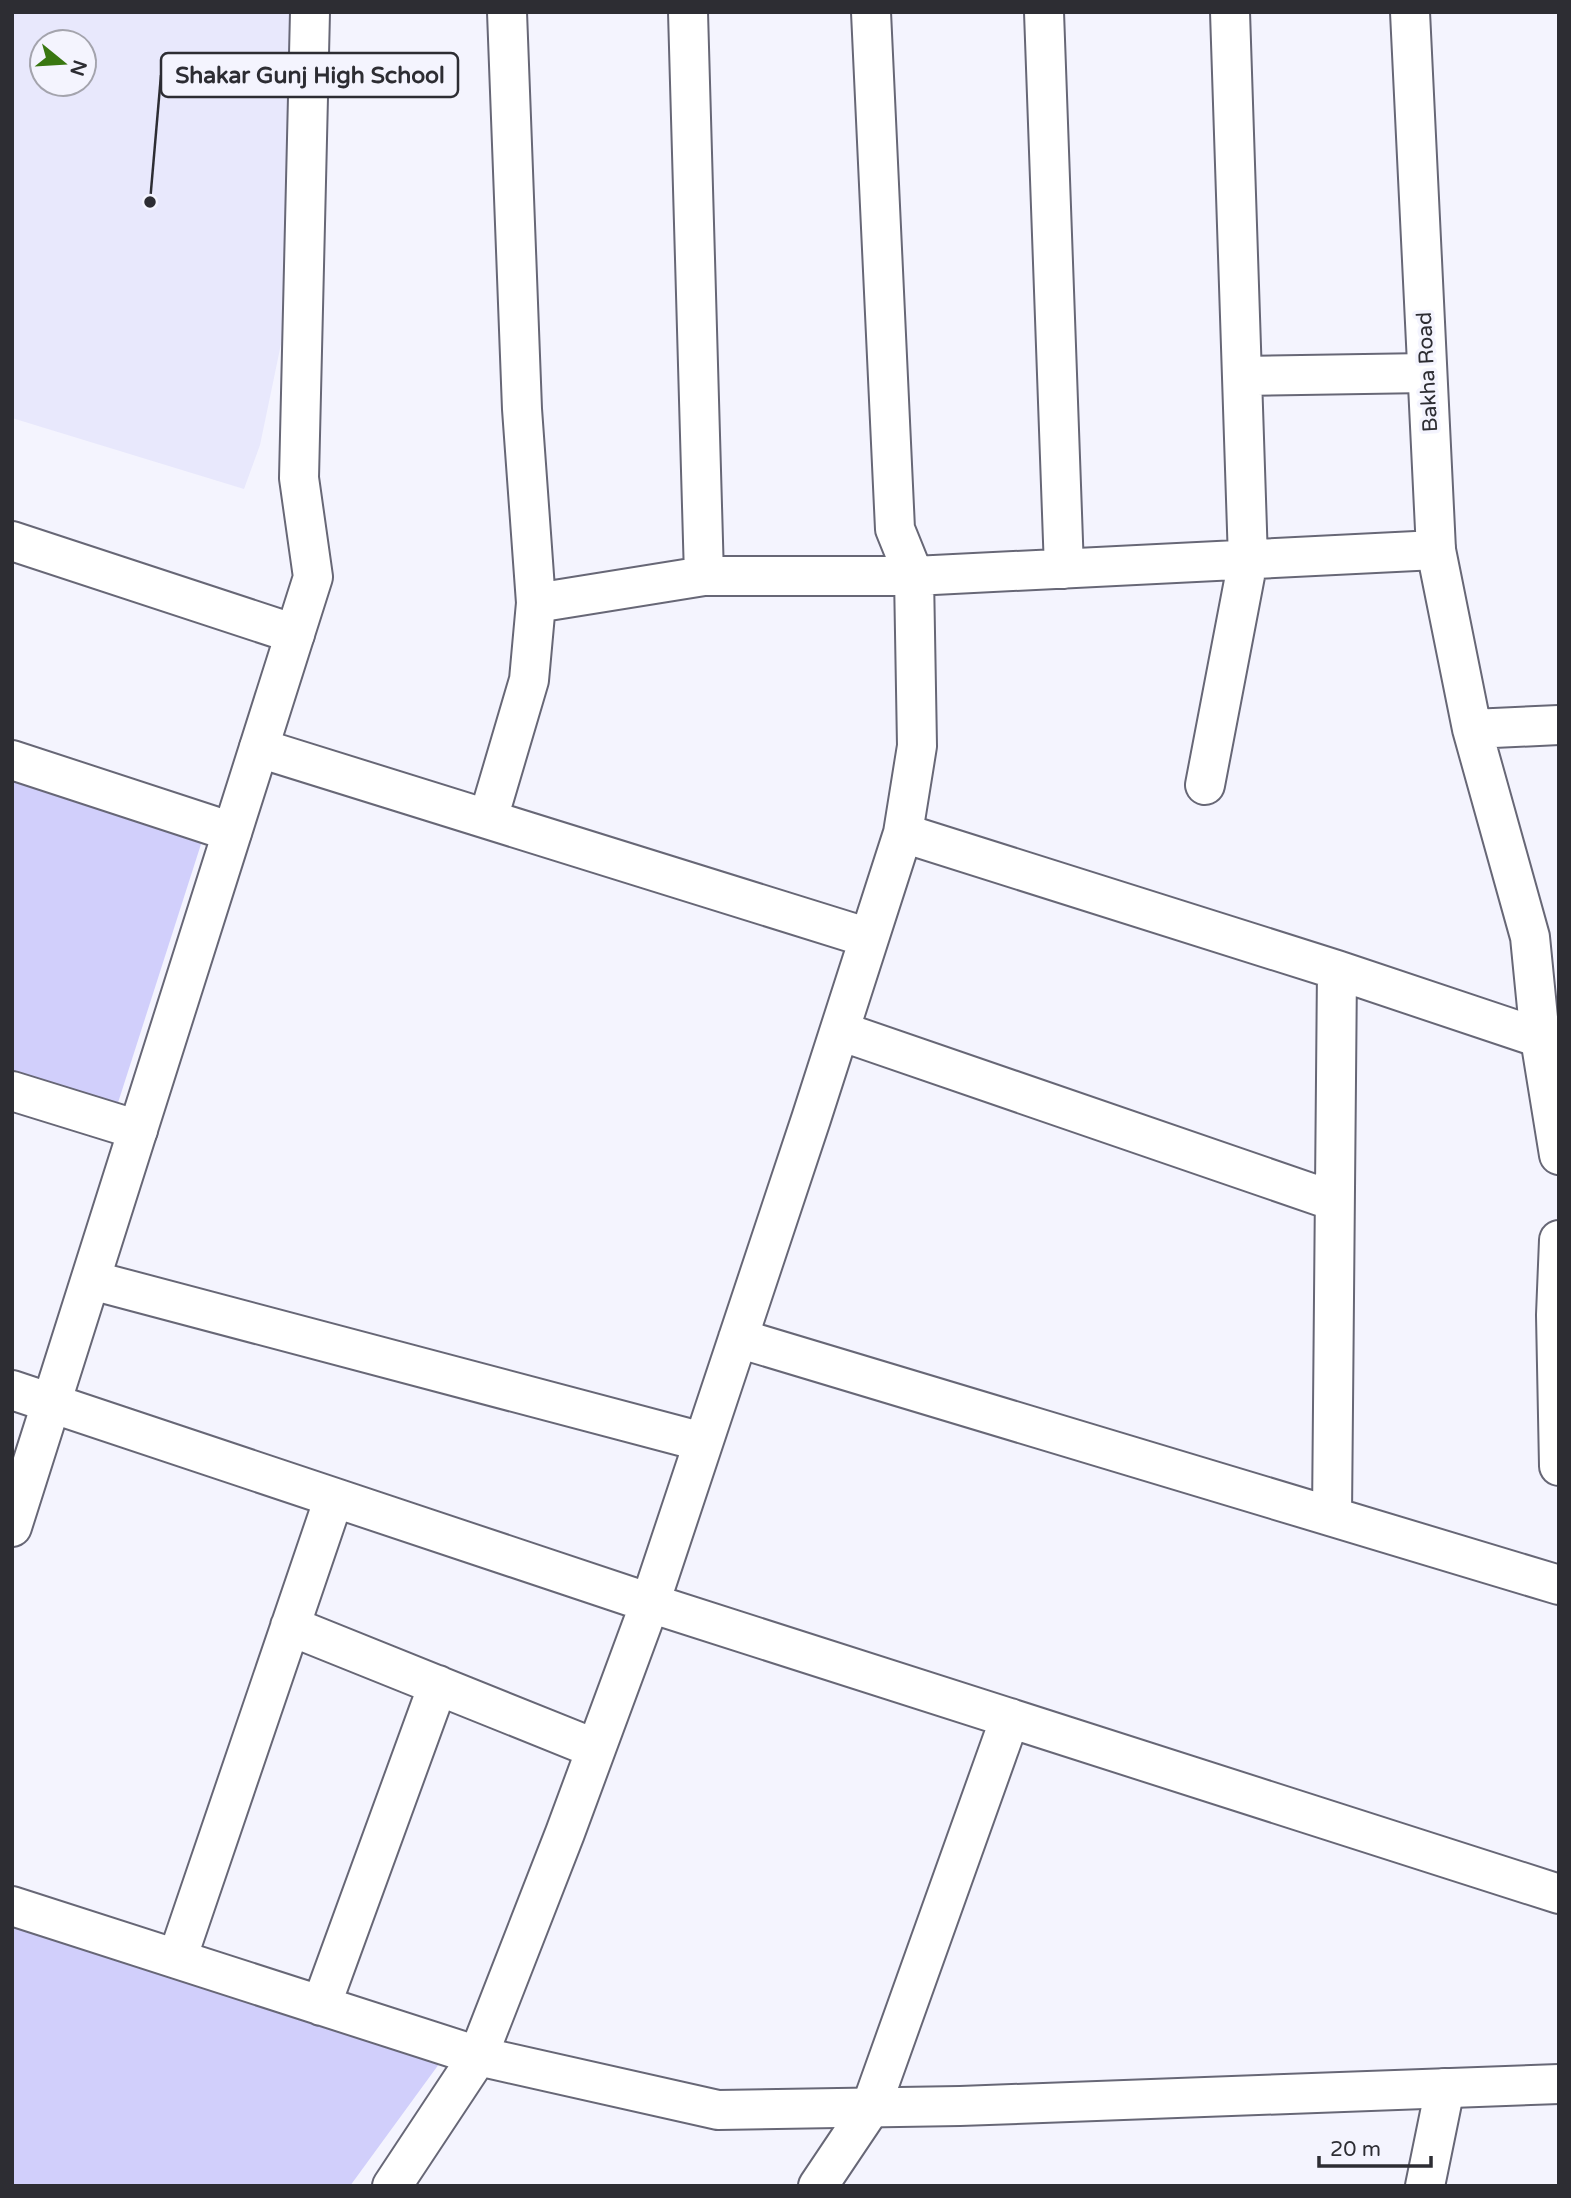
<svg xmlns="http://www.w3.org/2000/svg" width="1571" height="2198" viewBox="0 0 1571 2198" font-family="'Varela Round',sans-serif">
<rect width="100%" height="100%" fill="#f4f4fe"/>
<path fill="#e8e8fc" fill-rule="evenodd" d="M12,12H290L286,320L260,445L244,489L12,418ZM42,42H84V84H42Z"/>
<path fill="#d1cffb" d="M12,780L202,841L116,1109L12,1076Z
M12,1922L439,2064L350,2186H12Z"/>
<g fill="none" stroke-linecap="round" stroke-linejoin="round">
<defs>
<path id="street" d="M507,12L522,409L536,603L704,576
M688,12L704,576H914L1436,550
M1044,12L1064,569
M1242,376L1427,373
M12,541L295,634
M259,748L869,938
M12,760L232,832
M1205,785L1248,560L1230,12
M488,819L529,680L536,603
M903,833L1337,970L1540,1038
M840,1031L1334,1201
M12,1091L138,1130
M91,1280L703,1442
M738,1338L1559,1585
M12,1390L650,1603L1559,1894
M1332,1516L1337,970
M290,1626L596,1749
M12,1906L478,2056L565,1833L650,1603L811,1119L903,833L917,746L914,576L895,529L871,12
M177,1959L334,1498
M321,2006L438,1685
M818,2186L871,2107L1010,1718
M1425,2186L1445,2088"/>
<path id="secondary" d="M1410,12L1436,550L1472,729L1530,937L1540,1038L1559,1155
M1472,729L1559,725
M1559,1240L1556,1315L1559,1466
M12,1527L313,577L299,478L310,12
M392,2186L478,2056L718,2110L960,2106L1559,2084"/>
</defs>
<use href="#street" stroke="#676776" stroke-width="42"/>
<use href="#secondary" stroke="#676776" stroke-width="42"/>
<use href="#street" stroke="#fff" stroke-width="38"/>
<use href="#secondary" stroke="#fff" stroke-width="38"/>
</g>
<g text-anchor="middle" stroke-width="7" stroke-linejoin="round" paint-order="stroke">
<g font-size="21" fill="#2d2d33" stroke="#f4f4fe">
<text transform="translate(1427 372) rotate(-93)" y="7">Bakha Road</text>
</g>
</g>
<path fill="none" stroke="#2d2d33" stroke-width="2.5" d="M150 202L161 75"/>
<circle fill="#2d2d33" stroke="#f4f4fe" stroke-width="2.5" cx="150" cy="202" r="7"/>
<rect fill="#f4f4fe" stroke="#2d2d33" stroke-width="2.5" x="161" y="53" width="297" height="44" rx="7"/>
<g font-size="23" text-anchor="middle" font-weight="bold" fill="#2d2d33">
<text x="310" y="83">Shakar Gunj High School</text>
</g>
<rect width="1571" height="2198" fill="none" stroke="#2d2d33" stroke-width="28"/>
<g transform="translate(63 63) rotate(108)"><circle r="33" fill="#f4f4fe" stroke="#a4a4ad" stroke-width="2"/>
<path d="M0-5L12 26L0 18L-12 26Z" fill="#397711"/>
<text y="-10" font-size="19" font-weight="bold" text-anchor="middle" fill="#2d2d33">N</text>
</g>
<path d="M1319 2156v10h112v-10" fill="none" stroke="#2d2d33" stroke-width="3.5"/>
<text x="1330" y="2156" font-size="21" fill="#2d2d33" stroke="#f4f4fe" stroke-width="5" paint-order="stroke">20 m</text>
</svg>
